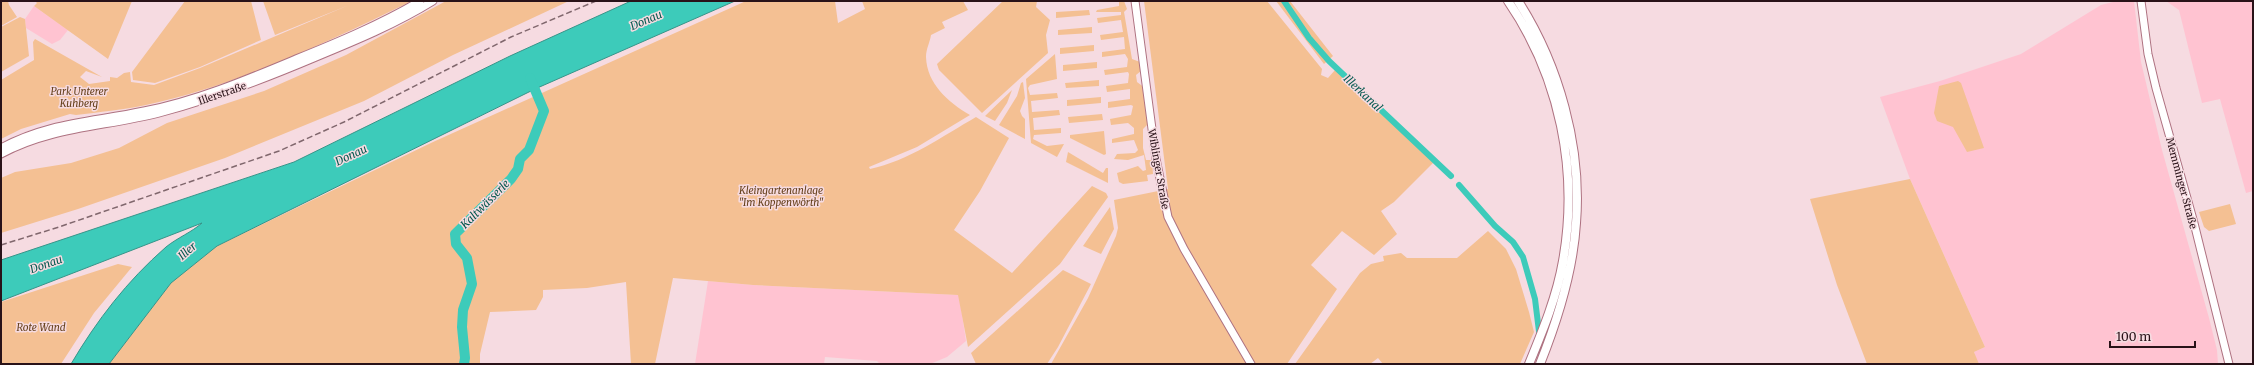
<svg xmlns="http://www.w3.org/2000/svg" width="2254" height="365" viewBox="0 0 2254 365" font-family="Merriweather,serif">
<rect width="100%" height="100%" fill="#f6dbe1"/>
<path fill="#ffc3d1" d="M2117,1H2134L2141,62L2162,150L2209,318L2217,350L2218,364H1978L1974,352L1985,347L1910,179L1880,97L1940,81L2021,54L2101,5Z
M2166,1H2253V191L2246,193L2220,99L2202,103L2179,10Z
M34,6L68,30L60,40L52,44L26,28L25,19Z
M708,281L753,285L959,295L966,341L947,357L930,364H880L877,361L825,357L824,364H695Z"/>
<path fill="#f4c093" d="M1,1H8L9,5L17,17L1,26Z
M35,1H132L108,59L34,6L37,3Z
M185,1H251L261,40L200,67L155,83L133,80L132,72Z
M263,1H412C327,42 239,85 146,105C123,110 99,112 76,115L70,114L21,129L1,139V80L34,60L33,42L35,39L102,77L86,71L80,77L89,84L110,81V77L117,78L124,73L130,72L131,82L154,85L200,68L349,5L275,35Z
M446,1H569L453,55L364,101L225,158L78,209L1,233V178L15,172L71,163L119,148L167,123L264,91L346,55Z
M746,1H835L838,23L865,9L862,1H963L968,10L942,22L945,28L931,35C930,42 926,49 926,57C927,84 948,102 970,115L917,147L869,167L870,169C908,161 943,136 976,117L1009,138L980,191L954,230L1012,273L1092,186L1106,193L1108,197L1060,264L968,347L958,295L753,285L673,278L655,364H631L626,282L587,288L543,290V297L536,310L490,312L480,354V364H109L171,283L217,246L433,142Z
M1003,1H1037L1036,7L1050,20L1046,35L1048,53L982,113L939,70L937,64Z
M1119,1H1124L1127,9L1124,12L1132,59L1140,62L1141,71L1136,75L1137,82L1145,88L1149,123L1143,129V148L1146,160H1152L1153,174L1147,175L1148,181L1123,184L1119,182L1117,173L1138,166L1143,171L1146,170L1144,155L1128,160L1114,159L1117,154L1135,153L1138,150L1134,140L1112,143V139L1134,134V128L1128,123L1111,125L1110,119L1131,115L1133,106L1131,105L1108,108V102L1130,99V89L1107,92L1106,86L1128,83L1129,74L1128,72L1105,75L1104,70L1127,67L1128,59L1125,54L1102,57V52L1125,49L1124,37L1101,40L1100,35L1123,32L1121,20L1098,23L1097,18L1121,15V12H1096L1097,10L1119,6Z
M1144,1H1267L1322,69L1321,75L1328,78L1335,70L1434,162L1394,202L1381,211L1397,234L1374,255L1342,231L1311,265L1337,289L1287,364H1051L1088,298L1116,236L1118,228L1114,200L1168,189Z
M1276,1H1290L1333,56L1324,64Z
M1089,10L1090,15L1056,18V12Z
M20,17L25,19L29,56L1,72V27Z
M1092,27V33L1058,35V30Z
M1094,45V51L1060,54V48Z
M1055,54L1057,79L1030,85L1028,88L1030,95L1057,93L1058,98L1031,101L1032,112L1059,110L1060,115L1033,118L1034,130L1061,128V133L1034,135L1033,139L1047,146L1064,144L1057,157L1031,143L1026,79Z
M1097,62V68L1063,71V65Z
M1099,80V86L1066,88L1065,83Z
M1958,81L1961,83L1984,148L1967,152L1953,127L1937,121L1934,113L1939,86Z
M1023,82L1025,98L1020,111L1022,116L1025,119V139L999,125L1017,96L1021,83Z
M1012,90L1007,103L995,121L985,116Z
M1101,97V103L1067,106V100Z
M1102,114L1103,120L1069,123L1068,117Z
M1104,131L1106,154L1104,155L1070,138V135Z
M1068,152L1103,173L1106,168H1108V183L1066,162Z
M1910,179L1985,347L1974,352L1979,364H1867L1837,285L1810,199Z
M2230,204L2236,224L2209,231L2204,227L2199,212Z
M1110,207L1114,229L1101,254L1083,246Z
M1488,231L1506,249L1516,269L1529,312L1534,332L1520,364H1383L1378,358L1370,364H1295L1360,273L1371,264L1384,261L1383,256L1401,253L1407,258H1457Z
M118,264L132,267L94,313L61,364H1V302Z
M1063,270L1091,284L1058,347L1047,364H976L971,353Z"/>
<path fill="#3dcbba" stroke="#379489" d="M631,1H735L535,89L217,246L171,283L109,364H71C97,320 127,281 166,247C177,238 192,232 202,223L1,301V260L294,162L510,56Z"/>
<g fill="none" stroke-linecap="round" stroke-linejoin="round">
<path stroke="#3dcbba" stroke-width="6" d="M1284,1L1309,38L1329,61L1451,176
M1459,185L1495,226L1513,242L1523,257L1535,299L1542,356"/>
<path stroke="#3dcbba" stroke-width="10" d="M464,364L465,358L462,327L463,310L472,284L467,258L456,244L455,234L511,179L518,169L520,159L529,150L544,111L530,78"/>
<defs>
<path id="major" d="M1135,1L1156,159L1168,217L1184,249L1251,364
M2141,1L2148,54L2156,88L2194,223L2229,364
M1,148C49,122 93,122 144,111C196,101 248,79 296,59C338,42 381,24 420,1
M1,154C50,127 105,127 159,113C212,99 264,79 316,57C355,41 396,24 433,1"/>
<path id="highway" d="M1508,1C1560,77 1579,171 1563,261C1557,296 1543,330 1529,364
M1518,1C1559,65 1582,147 1576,223C1573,272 1558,319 1540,364"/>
</defs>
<use href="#major" stroke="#ae7281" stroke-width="9"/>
<use href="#highway" stroke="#ae7281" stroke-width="10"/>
<use href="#major" stroke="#fff" stroke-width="7"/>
<use href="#highway" stroke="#fff" stroke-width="8"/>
<path stroke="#80676d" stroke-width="1.5" stroke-dasharray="6 3" stroke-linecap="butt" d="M1,245L59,227L279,151L344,122L511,37L596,1"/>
</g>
<g text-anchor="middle" stroke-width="3" stroke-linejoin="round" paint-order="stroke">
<g font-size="10" font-style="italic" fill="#65401b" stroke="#f6dbe1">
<text x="79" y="95">Park Unterer<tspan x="79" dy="12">Kuhberg</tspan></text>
<text x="781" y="194">Kleingartenanlage<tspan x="781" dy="12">"Im Koppenwörth"</tspan></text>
<text x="41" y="331">Rote Wand</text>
</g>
<g font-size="10" fill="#291218" stroke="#f6dbe1">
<text transform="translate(222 93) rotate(-19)" y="4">Illerstraße</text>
<text transform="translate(1159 169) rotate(80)" y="4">Wiblinger Straße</text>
<text transform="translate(2182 183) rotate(75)" y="4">Memminger Straße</text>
</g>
<g font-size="11" font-style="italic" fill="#055950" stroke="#f6dbe1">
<text transform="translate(646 20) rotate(-23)" y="4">Donau</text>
<text transform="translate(1363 93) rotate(43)" y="4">Illerkanal</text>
<text transform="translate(351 155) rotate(-25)" y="4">Donau</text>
<text transform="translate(485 204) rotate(-45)" y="4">Kaltwässerle</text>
<text transform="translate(187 251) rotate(-41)" y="4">Iller</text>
<text transform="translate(46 264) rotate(-19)" y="4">Donau</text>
</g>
</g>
<rect width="2254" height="365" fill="none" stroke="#291218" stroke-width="4"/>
<path d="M2110 341v6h85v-6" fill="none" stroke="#291218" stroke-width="2"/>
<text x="2116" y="341" font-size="12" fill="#291218" stroke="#f6dbe1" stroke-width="3" paint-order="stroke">100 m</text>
</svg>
